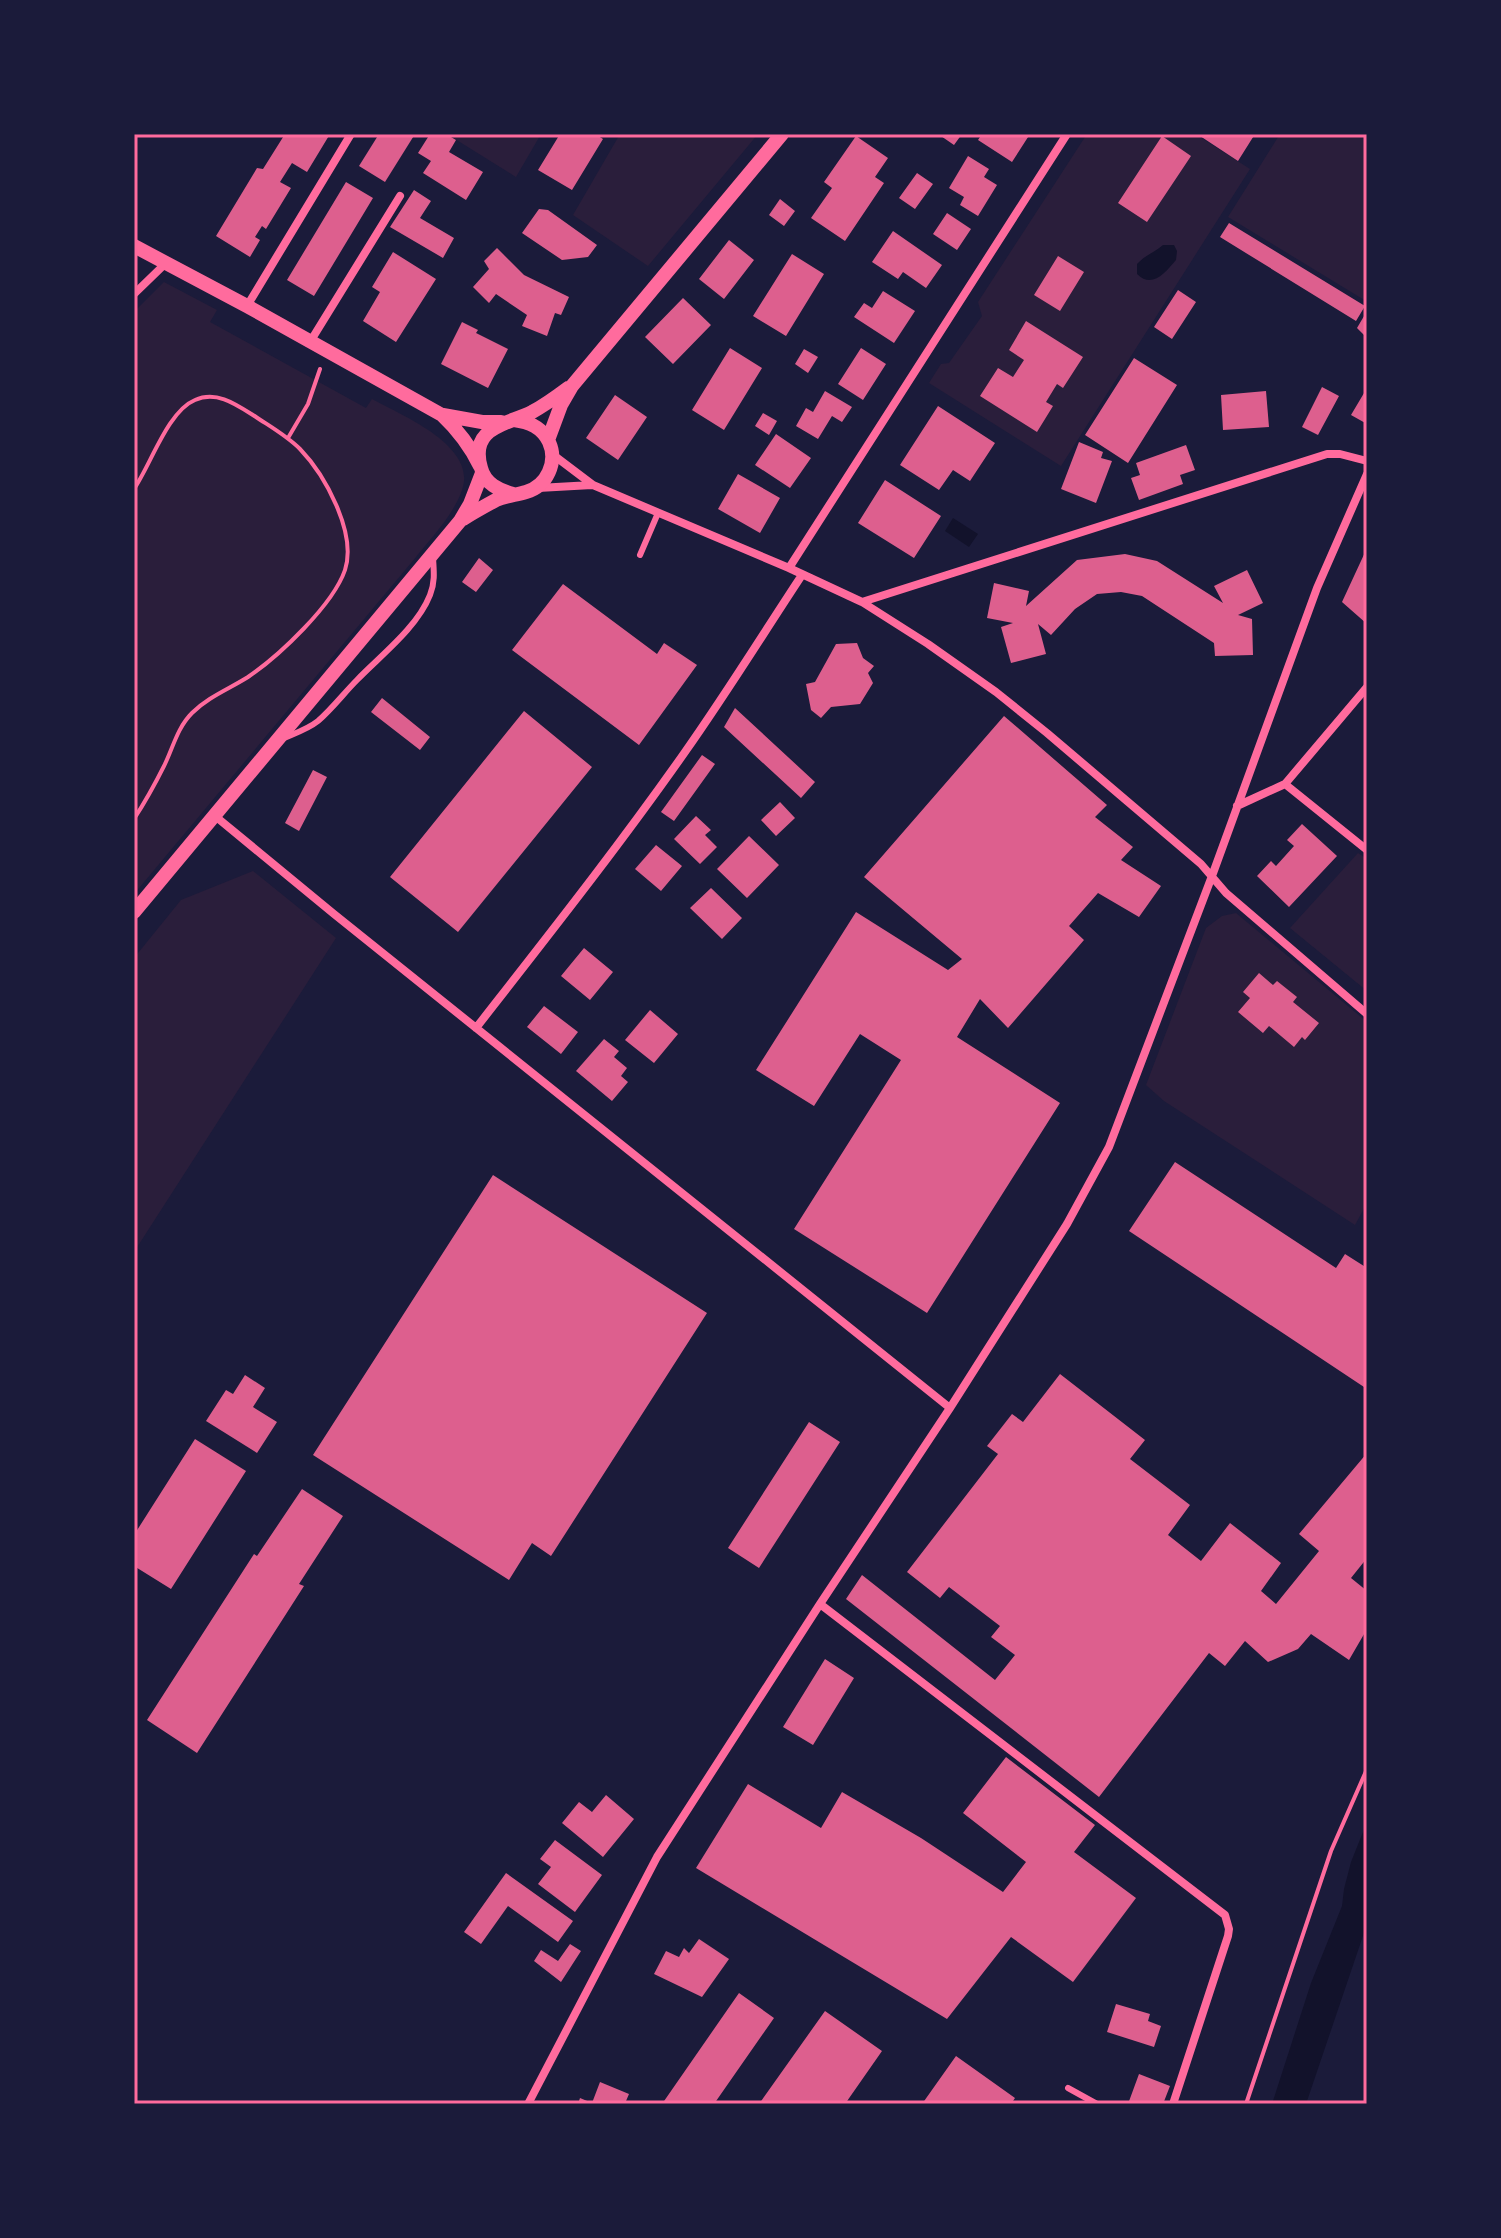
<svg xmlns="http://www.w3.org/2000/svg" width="1501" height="2238" viewBox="0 0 1501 2238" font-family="'Golos Text',sans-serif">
<rect width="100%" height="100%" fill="#1b1b3a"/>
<path fill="#2a1e3b" d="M447,134H541L516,177Z
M620,134H758L648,266L573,215Z
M1087,134H1195L1250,169L1061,466L929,383L941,364L949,363L982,316L978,302Z
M1280,134H1367L1366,301L1228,217Z
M164,282L217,310L210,322L366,408L372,399C401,415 478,446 462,490C454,514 432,537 416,557L134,894V312Z
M1358,853L1367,859V991L1290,928Z
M253,871L336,938L134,1252V958L181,900Z
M1236,913L1367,1022V1203L1355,1225L1164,1101L1146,1085L1206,928L1222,916Z"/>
<path fill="#12122b" d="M1163,245H1174L1177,251L1176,260C1165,273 1152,289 1137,274V264C1145,255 1154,253 1163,245Z
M953,518L978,534L969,547L945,531Z
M1367,1822V1924L1306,2104H1272L1311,1983L1342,1906L1344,1889L1351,1862Z"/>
<path fill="#dd5f8e" d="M285,134H330L307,172L292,163L280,182L291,188L266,229L262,226L255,237L260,240L250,257L216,236L257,168L263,169Z
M379,134H415L385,182L359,166Z
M430,134H446L456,140L449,152L483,172L466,200L423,173L431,161L418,153Z
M560,134H595L603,139L572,190L538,170Z
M938,134H962L954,145Z
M982,134H1030L1012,162L978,140Z
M1197,134H1255L1238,161Z
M856,136L888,158L875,177L884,183L845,241L811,218L832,188L824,182Z
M1162,136L1191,156L1147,222L1118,203Z
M968,156L989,169L984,177L997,185L978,216L960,205L964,197L949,188Z
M917,173L933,184L915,209L899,198Z
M346,182L373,198L314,296L287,280Z
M414,190L431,201L420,218L454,238L443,258L390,227Z
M780,199L795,211L784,226L769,215Z
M539,209L548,210L597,245L588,257L562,260L522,233Z
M947,213L971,229L957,250L933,234Z
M1229,223L1365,306L1356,321L1220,237Z
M893,231L942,265L926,288L903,272L898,279L872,262Z
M729,240L754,260L724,299L699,279Z
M497,248L524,275L569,297L561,315L555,313L547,336L522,326L527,315L496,294L489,303L473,287L489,269L484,261Z
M393,252L436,279L396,342L363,321L380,292L372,287Z
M792,254L824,274L786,336L753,316Z
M1058,256L1084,272L1060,311L1034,295Z
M1178,290L1196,302L1172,339L1154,327Z
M883,291L915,311L894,343L854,317L864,303L872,308Z
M683,298L711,325L673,364L645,337Z
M1367,311V338L1357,328Z
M1026,321L1083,357L1063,388L1057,384L1046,402L1053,406L1037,432L980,396L998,368L1013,377L1024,360L1009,350Z
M462,322L478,330L476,333L508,349L488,388L441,364Z
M730,348L762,368L724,430L692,410Z
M861,348L886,364L863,400L838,384Z
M804,349L818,357L808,373L795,364Z
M1134,358L1177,385L1128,463L1085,435Z
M1322,387L1339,396L1318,435L1302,427Z
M1367,388V424L1351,415Z
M825,391L852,407L842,422L832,416L818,439L796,426L806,408L813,412Z
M1266,391L1269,427L1223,430L1221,395Z
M615,395L647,417L618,460L586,438Z
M938,406L995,443L970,481L953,470L939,490L900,465Z
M763,413L777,421L769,435L755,426Z
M776,434L811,458L790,488L755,465Z
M1079,442L1103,452L1101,458L1112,461L1096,503L1061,489Z
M1186,445L1195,470L1180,475L1183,484L1139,500L1131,478L1140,475L1136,463Z
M738,474L780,498L760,533L718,509Z
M885,480L941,516L914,558L858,523Z
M1367,548V624L1342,602Z
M1125,554L1157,561L1223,603L1214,586L1247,570L1263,603L1238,615L1252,619L1253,655L1215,656L1214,643L1142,596L1121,592L1097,594L1075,609L1051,635L1038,624L1046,654L1011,663L1001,627L1013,623L987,618L994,583L1029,591L1026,606L1077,560Z
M479,558L493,570L476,592L462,582Z
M563,584L657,654L664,643L697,665L639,745L512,650Z
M857,643L863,658L874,666L868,673L873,683L860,704L831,707L821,718L811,710L806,684L815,682L836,644Z
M382,698L430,737L420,750L371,712Z
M735,708L815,782L801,798L724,727Z
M524,711L592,767L458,932L390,877Z
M1004,716L1107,805L1095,817L1133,847L1121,860L1161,886L1139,917L1098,893L1069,926L1084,940L1008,1028L980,999L957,1037L1060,1103L927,1313L794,1229L901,1060L860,1034L814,1106L756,1070L856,912L948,970L962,959L864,877Z
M702,755L715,764L674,821L661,812Z
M313,770L327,777L299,831L285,823Z
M780,802L795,818L776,836L761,820Z
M696,816L711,830L705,835L717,847L700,864L674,839Z
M1302,824L1337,856L1289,907L1257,876L1271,861L1276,866L1294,846L1287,840Z
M749,836L779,865L747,898L717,869Z
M656,845L682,866L661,891L635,869Z
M711,888L742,918L722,939L690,908Z
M584,948L613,972L590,1000L561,976Z
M1259,973L1273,985L1277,981L1297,997L1293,1002L1319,1023L1305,1040L1302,1037L1294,1047L1269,1026L1263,1033L1238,1012L1250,998L1243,992Z
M544,1006L578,1032L561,1054L527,1027Z
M650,1010L678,1034L654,1063L625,1040Z
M604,1039L619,1051L614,1057L627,1068L621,1076L628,1082L612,1101L576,1071Z
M1175,1162L1336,1268L1345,1254L1367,1268V1389L1129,1231Z
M493,1175L707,1313L551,1556L532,1543L509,1580L313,1455Z
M1060,1374L1145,1440L1130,1459L1190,1505L1168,1535L1201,1561L1230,1523L1281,1563L1261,1591L1276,1604L1319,1551L1299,1534L1367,1453V1558L1351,1578L1367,1591V1629L1349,1660L1311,1634L1298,1649L1268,1662L1245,1641L1225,1666L1209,1653L1099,1797L846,1599L862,1575L995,1680L1015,1655L991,1637L1000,1626L949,1587L940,1598L907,1572L998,1454L987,1446L1012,1414L1023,1422Z
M245,1375L265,1388L253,1407L277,1422L257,1453L206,1421L226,1390L233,1394Z
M809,1422L840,1442L759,1568L728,1548Z
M195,1439L246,1471L171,1589L134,1566V1535Z
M302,1489L343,1516L299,1584L304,1586L197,1753L147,1720L254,1554L257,1556Z
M825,1659L854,1678L813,1745L783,1727Z
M1006,1757L1095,1825L1074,1852L1136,1898L1073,1982L1011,1937L947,2019L696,1868L748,1784L821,1828L842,1792L921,1838L1003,1892L1026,1862L963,1813Z
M606,1795L634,1819L603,1857L562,1823L579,1802L592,1812Z
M555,1840L602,1875L575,1912L538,1884L551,1867L540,1859Z
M506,1873L573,1921L558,1942L508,1906L481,1944L464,1932Z
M699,1939L729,1959L702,1997L654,1974L666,1951L679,1957L684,1948L689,1953Z
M570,1944L581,1951L561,1982L534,1961L541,1950L558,1961Z
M739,1993L774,2018L714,2104H662Z
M1116,2004L1150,2014L1148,2021L1161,2026L1154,2047L1107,2032Z
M825,2011L882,2051L845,2104H759Z
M956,2056L1015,2098L1011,2104H922Z
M1139,2074L1170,2086L1163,2104H1128Z
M600,2082L629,2094L626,2101L632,2104H578L580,2098L592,2103Z"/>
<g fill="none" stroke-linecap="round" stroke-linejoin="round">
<path stroke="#ff6b9d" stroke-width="4" d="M288,438L308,404L320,369
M134,489C151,464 168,411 195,400C217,390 237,405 256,417C271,427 287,436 300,449C325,475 357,533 345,570C333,605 279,656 248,677C229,689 208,697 192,713C177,728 173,748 164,766C155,784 145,802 134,819
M1246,2104L1331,1851L1367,1769"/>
<path stroke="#ff6b9d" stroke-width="6" d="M640,555L658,513
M284,738C296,733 308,729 318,721C332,709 344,693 357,680C380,656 417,628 430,595C435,583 434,572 433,558
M1068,2088L1097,2104"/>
<path stroke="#ff6b9d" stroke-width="8" d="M134,294L166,263
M247,306L351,134
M310,342L400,196
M552,454L593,485L789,568L862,602L928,644L996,692L1047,733L1201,864L1226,893L1367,1014
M538,488L592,485
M789,568L1067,134
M862,602L1327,454H1340L1367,461
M1285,784L1367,850
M1237,806L1285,784L1367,687
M215,816L334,914L950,1408
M476,1028C547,937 619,846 685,752C726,694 763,634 802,575
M820,1604L1225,1915L1229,1929L1228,1936L1173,2104
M528,2104L657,1857L820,1604L950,1408L1067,1224L1109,1147L1212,876L1317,588L1367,474"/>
<path stroke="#ff6b9d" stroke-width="14" d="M134,246L247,306L442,415C459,431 470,446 480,466
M443,415L482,422H501
M548,440L561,405L572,386L782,134
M513,494C499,490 485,484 481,468C469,427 506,425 532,412C545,405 556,397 568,388
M463,519C474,512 485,506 496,500C506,496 516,495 526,492C547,486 558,462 549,442C542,427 529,422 514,420
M134,912L460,521L470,504L482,473"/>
</g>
<rect width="1501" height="2238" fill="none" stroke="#1b1b3a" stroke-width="272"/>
<rect x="136" y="136" width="1229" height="1966" fill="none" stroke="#ff6b9d" stroke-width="3"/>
</svg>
